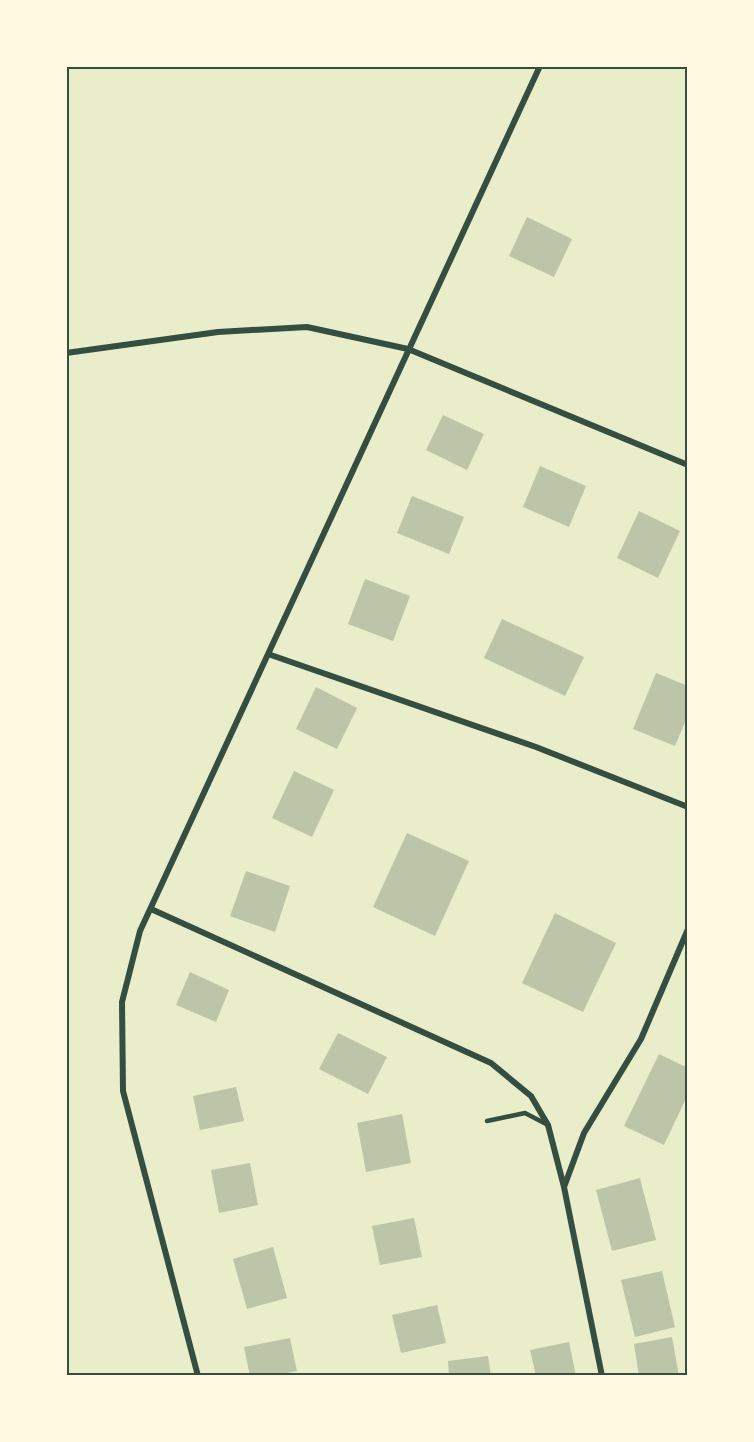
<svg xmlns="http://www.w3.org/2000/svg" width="754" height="1442" viewBox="0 0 754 1442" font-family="'Source Sans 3',sans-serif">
<rect width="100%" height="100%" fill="#e9edc9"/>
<path fill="#bcc5a7" d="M527,217L572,239L554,277L509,256Z
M443,415L484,434L467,470L426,450Z
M540,466L586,486L569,527L523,507Z
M412,496L464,517L449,554L397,533Z
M639,511L680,531L658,578L617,558Z
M365,579L410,596L393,641L348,624Z
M502,619L584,657L565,696L484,658Z
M656,673L688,686V715L675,746L633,729Z
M316,687L357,708L337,749L296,729Z
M294,771L334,790L312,837L272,818Z
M407,833L469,861L435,936L373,907Z
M246,871L290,886L275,932L230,916Z
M555,913L616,943L583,1012L522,983Z
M190,972L229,990L216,1022L176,1005Z
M338,1033L387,1057L368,1094L319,1069Z
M659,1054L688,1068V1094L664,1145L624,1126Z
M236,1087L244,1121L200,1130L193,1096Z
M402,1114L411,1163L366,1172L357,1123Z
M250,1163L258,1205L219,1213L211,1170Z
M640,1178L656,1240L612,1251L596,1190Z
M414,1218L422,1257L380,1265L372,1226Z
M273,1247L287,1298L247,1309L233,1259Z
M662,1271L675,1327L635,1337L621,1280Z
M437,1305L446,1343L401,1353L392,1315Z
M672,1337L679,1376H639L634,1344Z
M290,1338L297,1371L271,1376H250L244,1347Z
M569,1342L576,1376H536L530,1350Z
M488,1356L491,1376H449L448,1361Z"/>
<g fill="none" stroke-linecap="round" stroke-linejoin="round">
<path stroke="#344e41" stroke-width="4.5" d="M487,1121L525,1113L548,1125"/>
<path stroke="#344e41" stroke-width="6" d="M66,353L218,332L307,327L408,349L688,465
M268,654L536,747L688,807
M151,909L491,1063L531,1096L548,1125L564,1187
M198,1376L123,1091L122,1002L140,931L540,66
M602,1376L564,1187L584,1133L641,1039L688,929"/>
</g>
<rect width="754" height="1442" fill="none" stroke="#fefae0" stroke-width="135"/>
<rect x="68" y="68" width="618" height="1306" fill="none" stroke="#344e41" stroke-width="2"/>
</svg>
